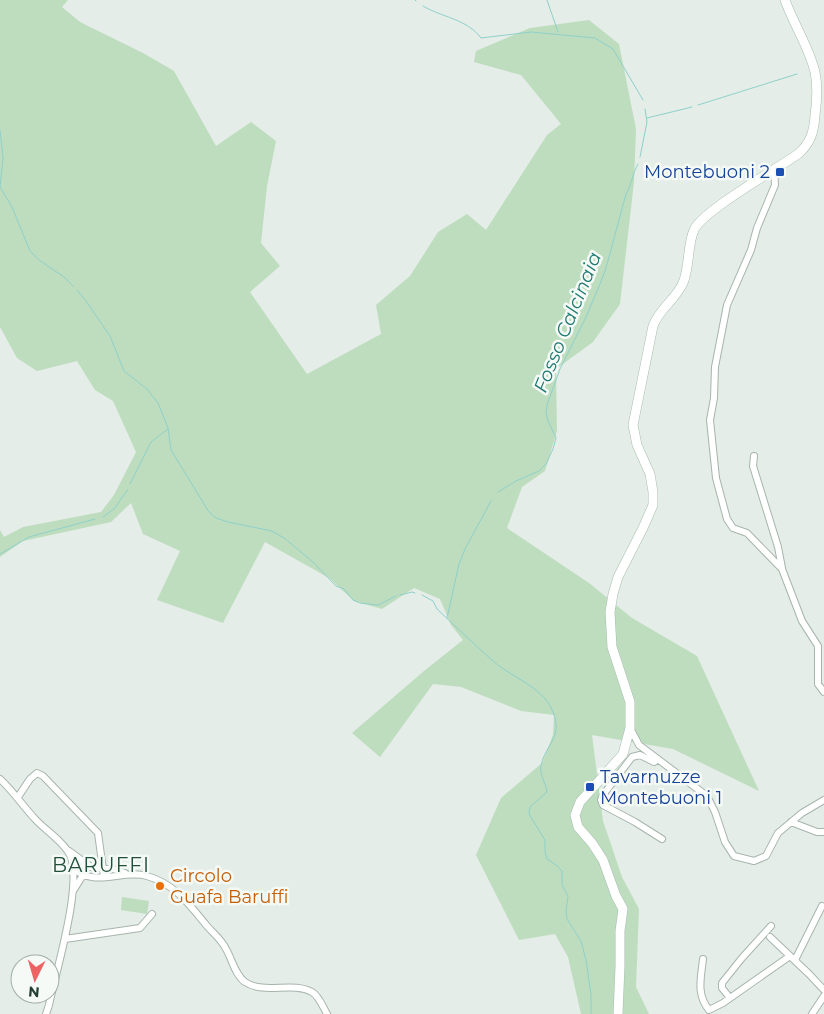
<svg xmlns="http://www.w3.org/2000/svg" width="824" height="1014" viewBox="0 0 824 1014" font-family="Montserrat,sans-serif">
<rect width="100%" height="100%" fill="#e4ede7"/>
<path fill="#beddbf" d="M0,0H68L62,7L80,22L143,53L174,71L216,146L251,122L276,141L267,186L261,243L280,266L250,292L307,374L381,334L376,305L410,276L438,232L467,214L486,230L547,135L561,124L521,75L474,62L476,51L530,28L589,20L619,44L636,129L634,182L620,304L593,342L556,369L557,431L545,471L522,487L507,528L589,583L632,618L697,656L759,791L673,749L592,735L603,821L622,877L639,909L636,987L649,1014H581L568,957L555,934L519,940L476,855L501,798L542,763L553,735L554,715L521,711L461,687L433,684L380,757L352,733L424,671L463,640L451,625L440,599L414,588L382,609L354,601L329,578L265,542L223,623L157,600L180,551L143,534L131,503L111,522L23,541L0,557V530L4,537L23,527L101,512L114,495L136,452L113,401L95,390L77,361L37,371L17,358L0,327Z
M122,897L149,901L147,914L121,910Z"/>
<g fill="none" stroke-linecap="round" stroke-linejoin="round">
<path stroke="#8fd0ca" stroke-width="1" d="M415,0L416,1
M547,0L558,32
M423,6C441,17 467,19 481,38L531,32L595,38L613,49L643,100
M698,105L797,74
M647,118L692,107
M0,130L3,158L0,187L12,207L30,251L39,260L64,277L73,286
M640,157L647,122L645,109
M77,290L86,301L110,336L124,371L147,389L158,403L168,428L171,450L209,512L216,518L228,522L272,531L284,538L313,562L336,586L344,589L353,600L360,603L378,605L396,596
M130,484L151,442L168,429
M498,492L516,481L539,471L546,464L553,449L556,438L548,421L546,413L547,405L560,369L586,317L600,284L606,268L626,194C632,184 632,174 638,164
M103,517L115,508L128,489
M0,554L29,537L95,519
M400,595L412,592L415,593
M422,595L433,601L437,609C456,627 474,644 493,661C516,681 552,689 556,724C558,739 543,751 541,766C539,774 546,783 547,792L530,807L529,814L545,840V852L547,859L556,865L562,871V885L568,896L566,911L567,919L581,941L586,960L591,995V1014
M447,618L459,564L465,549L491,501"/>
<defs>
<path id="minor" d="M774,170L775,185L757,228L751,250L727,305L715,367L714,398L710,420L716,478L727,519L733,528L747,533L782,569L802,621L818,646V684L824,692
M754,456L753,466L778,547L782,568
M630,728L639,745L707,796L715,812L725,842L734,856L754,861L766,856L778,833L802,813L824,800
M658,759L654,762L640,755L632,757L603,795L601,800L603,805L635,822L662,839
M0,779C13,791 23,806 35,819C45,830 64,842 70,855C83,884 56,971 49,1005L46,1014
M18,797L30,779L37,773L43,776L98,833L104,877
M791,822L817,832H824
M69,851L91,867L113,869L125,873
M73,868C93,888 123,869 147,876C175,884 189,904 207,926C213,933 222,940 226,949C232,959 235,975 245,982C265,995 292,981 312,992C319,996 323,1007 327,1014
M73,891L85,872V863
M770,937L809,974L824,990
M65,939L140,928L152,914
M703,959C701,978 696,994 709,1010L723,1003L790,956
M795,960L822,906
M730,998L722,988V983L742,958L771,926
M812,1014L824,996"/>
<path id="secondary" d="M618,1014L620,966V931L623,909L616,896L603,860L592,843L578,827L575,815L580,802L623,754L630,728V702L612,647L610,612L613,594L618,577L643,528L653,505V492L650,474L637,445L633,425L653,326C659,309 676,299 683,283C690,266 687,246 694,230C702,211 777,169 798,154C811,143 814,131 815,115C817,101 818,87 815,72C809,47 794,25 785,0"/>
</defs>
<use href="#minor" stroke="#a7b5ad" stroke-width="8"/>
<use href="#secondary" stroke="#a6bcaf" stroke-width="10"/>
<use href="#minor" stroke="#fff" stroke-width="6"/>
<use href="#secondary" stroke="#fff" stroke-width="9"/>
</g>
<g fill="#1a4fb4" stroke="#f5faf6" stroke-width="2">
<rect x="775" y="167" width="10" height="10" rx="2.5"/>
<rect x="585" y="782" width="10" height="10" rx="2.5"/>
</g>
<circle fill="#e8710a" stroke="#f5faf6" stroke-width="2" cx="160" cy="886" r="5"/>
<g text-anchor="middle" stroke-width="5" stroke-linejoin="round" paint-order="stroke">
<g font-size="18" fill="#164399" stroke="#f5faf6" text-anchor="end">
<text x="770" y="178">Montebuoni 2</text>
<text x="600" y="783" text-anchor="start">Tavarnuzze<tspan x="600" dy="21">Montebuoni 1</tspan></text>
</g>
<g font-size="18" fill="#c56008" stroke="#f5faf6" text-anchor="start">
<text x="170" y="882">Circolo<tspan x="170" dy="21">Guafa Baruffi</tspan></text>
</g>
<g font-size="19" font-style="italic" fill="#207971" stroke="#f5faf6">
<text transform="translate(567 322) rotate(-68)" y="7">Fosso Calcinaia</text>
</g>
<g font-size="20" letter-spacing="1" fill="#205039" stroke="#f5faf6">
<text x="101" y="872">BARUFFI</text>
</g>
</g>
<g transform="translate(35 979) rotate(185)"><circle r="24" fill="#f5faf6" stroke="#a1afa7"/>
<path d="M0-4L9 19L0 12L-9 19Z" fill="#ed6364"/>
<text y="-8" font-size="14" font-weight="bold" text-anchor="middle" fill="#243f31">N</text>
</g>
</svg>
